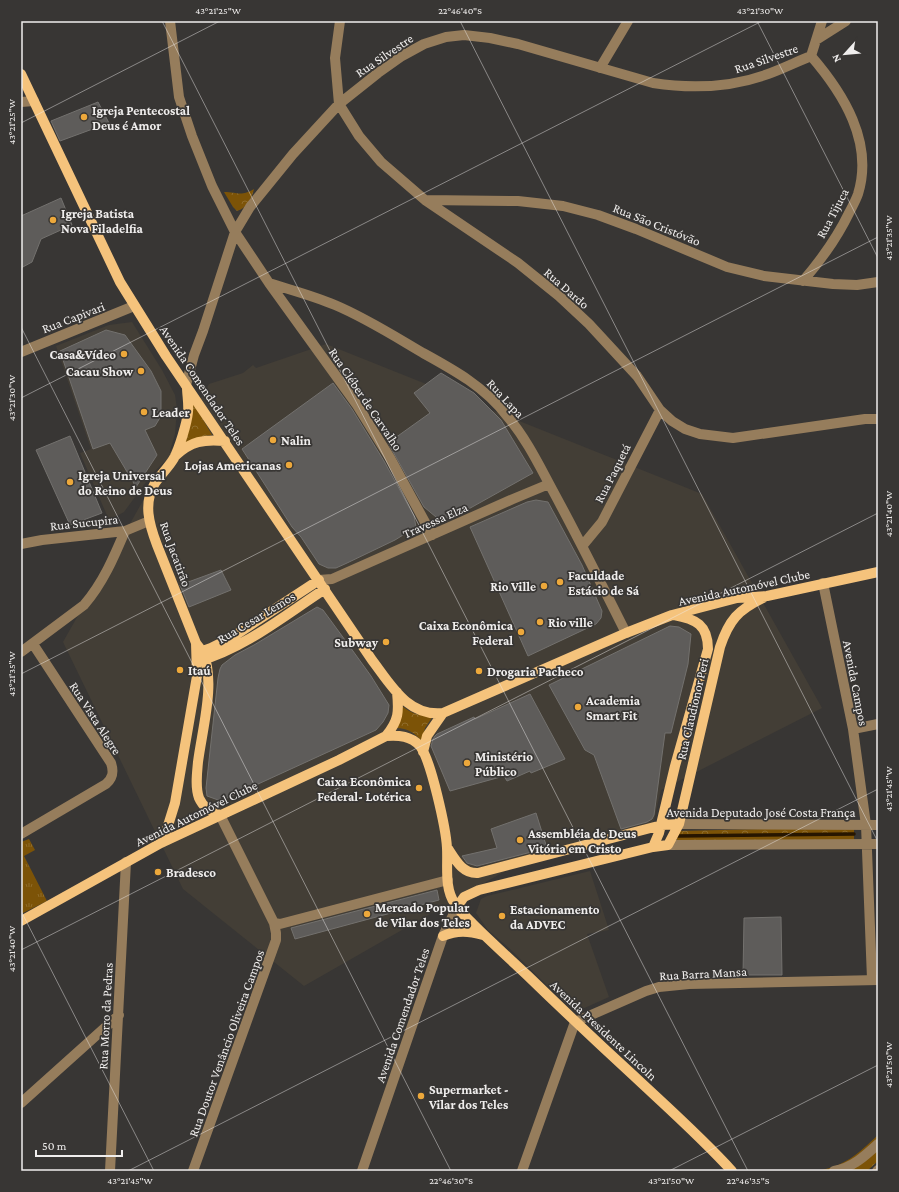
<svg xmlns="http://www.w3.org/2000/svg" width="899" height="1192" viewBox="0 0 899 1192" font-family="'Crimson Pro',serif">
<defs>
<pattern id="grass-tufts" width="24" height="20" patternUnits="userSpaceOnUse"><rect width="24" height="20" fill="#7c5307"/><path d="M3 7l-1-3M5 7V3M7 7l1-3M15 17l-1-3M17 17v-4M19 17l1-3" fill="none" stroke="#8f6c2b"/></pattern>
<pattern id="forest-crowns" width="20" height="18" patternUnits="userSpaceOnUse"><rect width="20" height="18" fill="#7c5307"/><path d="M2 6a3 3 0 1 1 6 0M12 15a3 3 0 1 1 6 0" fill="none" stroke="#8f6c2b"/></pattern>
</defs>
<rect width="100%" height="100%" fill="#383634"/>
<path fill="#433e36" d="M132,322L162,370L175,395L177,409L175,434L169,454L209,384L243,373L253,365L256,368L326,344L702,494L822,708L661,790L654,820L652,823L519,863L304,986L183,889L63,642L166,460L152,474L124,512L109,520L80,453L91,449L56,346L109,325Z
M590,871L609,930L587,934L609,997L580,1010L570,1008L509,948L488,930L476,913L481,899L487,896Z"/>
<path fill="url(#grass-tufts)" d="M29,839L35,850L24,856L47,901L21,914V842Z"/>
<path fill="url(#forest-crowns)" d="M254,189C252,198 246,209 237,211L233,207L224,192C237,192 241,197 254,189Z
M193,402L212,435L205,436L183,445Z
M402,706C412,714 420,716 433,716L425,728L422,741C414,733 408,728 396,728Z
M854,827V833L677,836V831Z
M854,835V841L677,842V837Z
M878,1135V1161L867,1171H816C844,1167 858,1154 878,1135Z"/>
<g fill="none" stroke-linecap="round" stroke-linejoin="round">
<path stroke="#271600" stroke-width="3.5" d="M677,836L854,834"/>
</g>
<path fill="#5e5c5a" stroke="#73716e" d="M98,102L109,123L60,141L51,121Z
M61,198L72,225L41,239L32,262L21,268V216Z
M106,330L125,335L151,371L161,391V416L155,426L145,430L157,455L136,487L110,443L93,449L60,351Z
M441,373L474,393L501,420L533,473L456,516L445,520L436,517L424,507L388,443L430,413L414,393Z
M333,383L352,409L384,461L414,516L416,527L395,540L347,563L336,568H328L319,564L301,537L292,527L242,449Z
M70,436L102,513L70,525L36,450Z
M536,500L548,502L582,565L602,611L601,618L596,624L528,656L470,527L527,502Z
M221,570L231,590L189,607L180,585Z
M317,607L323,610L345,640L371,676L389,705L388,713L383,722L376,730L221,801L207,796L206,788L218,678L220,669L222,665L235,655L254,645Z
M670,626L679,627L691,634L688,664L671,733H665L654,815L652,819L647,822L621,829L594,755L585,750L549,685Z
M530,694L565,759L531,773L530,771L507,781L504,776L450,791L431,746L433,739L435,736L437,734L474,717L475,719Z
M536,813L547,848L477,866L467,863L462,856L497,848L491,829Z
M437,890L439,900L295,939L291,928Z
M781,917L782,975H743L744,918Z"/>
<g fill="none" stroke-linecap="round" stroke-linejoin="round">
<path stroke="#967d5c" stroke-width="10" d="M170,21L179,97L192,136L212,186L235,232L269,283L357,405L390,458L432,535
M340,21L335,58L339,104L359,136L381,162L425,200L518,263L559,296L589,324L637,376L660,410L672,421L685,429L700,434L733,438L865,419H878
M816,40L846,21
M600,68L628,21
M21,102L34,101
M425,200L518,201L563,206L598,215L636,229L727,267L764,276L833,284L857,285L878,282
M803,281C821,260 837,238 849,213C852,207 856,200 858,194C874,142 843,93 811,56L822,21
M269,283C291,290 314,296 335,305C366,318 394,336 423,353C454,370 485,387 507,416C526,438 539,465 553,491C578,537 602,585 626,633
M21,352L134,306
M186,385L194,355L203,331L235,232L250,207L293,154L339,104L378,73L402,56L424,44L446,37L464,35L490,38L518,44L653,83C692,89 730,88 768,74C782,69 796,62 811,56
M21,544L42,540L125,531L149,521
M583,545L602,522L660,410
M319,580L332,579L513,499L549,484
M823,583L853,729L866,825L872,979
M21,652L84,605C103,583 114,557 125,531
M853,729L878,724
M679,824L878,825
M21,834L106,784C113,778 114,772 111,763L33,644
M668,845L878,844
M274,923L280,924L448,880
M21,1103L119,1015
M110,1171L126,862
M193,1171L276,940V933L274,923L220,815
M362,1171L443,936L457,907
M522,1171L575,1022L646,991L659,987L689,984L878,980
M834,1171C852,1168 865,1156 878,1144
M877,1171L878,1170"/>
<path stroke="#f5c37c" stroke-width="10" d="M21,74L120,282L166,356L372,660C391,685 408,717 443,713L626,633L672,615L737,598L767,596L878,572
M187,387C187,395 189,404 188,412C187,423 179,449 174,458C169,467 161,474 155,483C143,503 149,524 157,545L196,643C198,646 201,649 203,653C216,682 202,730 198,762C197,773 195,787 199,798C203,807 210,812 220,815
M175,456C191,441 204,439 225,441
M197,653L211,648L231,638L319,580
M199,661C245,648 285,615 325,589
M386,736C399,720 399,712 397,692
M423,752L427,736L443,713
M161,843L166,832L175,803L197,676L196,643
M447,847C455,859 462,874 478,873L662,825L679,824
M653,847L659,833L675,766L708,649C708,625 696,619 674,615
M457,907L464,897L479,890L653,847L668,845L679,824L720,647C729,620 738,610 763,598
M21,921L161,843L339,760L386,736C399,735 411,736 420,746C431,760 446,829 447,848C448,867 444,888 455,904C460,912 467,918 473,924C491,942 510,959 528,976C563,1010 598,1043 634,1076C667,1107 701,1137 732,1171
M443,936C457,930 469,931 483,935"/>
</g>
<path fill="none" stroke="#f0eeed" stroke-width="1" stroke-opacity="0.45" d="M162,21L748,1171M460,21L878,842M757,21L878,258M21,123L220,21M21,327L451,1171M21,398L762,21M21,674L878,237M21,911L154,1171M21,950L878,513M128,1171L878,789M669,1171L878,1065"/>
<g fill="#eda83b" stroke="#383634" stroke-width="1.5">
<circle cx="84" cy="117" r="4"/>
<circle cx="53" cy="220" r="4"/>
<circle cx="124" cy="354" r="4"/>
<circle cx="141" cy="371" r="4"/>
<circle cx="144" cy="412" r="4"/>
<circle cx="273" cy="440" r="4"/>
<circle cx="289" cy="465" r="4"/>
<circle cx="70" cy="482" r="4"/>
<circle cx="560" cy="582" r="4"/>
<circle cx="544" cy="586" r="4"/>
<circle cx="540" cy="622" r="4"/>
<circle cx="521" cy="632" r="4"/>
<circle cx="386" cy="642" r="4"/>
<circle cx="180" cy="670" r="4"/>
<circle cx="479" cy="671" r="4"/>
<circle cx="578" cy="707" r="4"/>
<circle cx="467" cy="763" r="4"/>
<circle cx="419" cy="788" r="4"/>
<circle cx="520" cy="840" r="4"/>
<circle cx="158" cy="872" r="4"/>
<circle cx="367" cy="914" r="4"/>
<circle cx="502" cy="916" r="4"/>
<circle cx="421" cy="1096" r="4"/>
</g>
<g text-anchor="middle" stroke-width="3.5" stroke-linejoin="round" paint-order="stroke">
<g font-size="13" fill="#f0eeed" stroke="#383634">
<text transform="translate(384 55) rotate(-34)" y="5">Rua Silvestre</text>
<text transform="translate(766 58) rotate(-19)" y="5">Rua Silvestre</text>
<text transform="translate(832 213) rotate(-62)" y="5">Rua Tijuca</text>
<text transform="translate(657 224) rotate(22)" y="5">Rua São Cristóvão</text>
<text transform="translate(567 288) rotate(41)" y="5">Rua Dardo</text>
<text transform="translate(73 317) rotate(-21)" y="5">Rua Capivari</text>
<text transform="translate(203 385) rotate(56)" y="5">Avenida Comendador Teles</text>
<text transform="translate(506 398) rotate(47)" y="5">Rua Lapa</text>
<text transform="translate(366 399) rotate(56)" y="5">Rua Cléber de Carvalho</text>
<text transform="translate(612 473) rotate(-63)" y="5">Rua Paquetá</text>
<text transform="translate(435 520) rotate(-24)" y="5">Travessa Elza</text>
<text transform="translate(84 522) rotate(-6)" y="5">Rua Sucupira</text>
<text transform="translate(176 554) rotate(70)" y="5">Rua Jacatirão</text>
<text transform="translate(744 587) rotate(-12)" y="5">Avenida Automóvel Clube</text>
<text transform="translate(256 617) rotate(-31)" y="5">Rua Cesar Lemos</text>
<text transform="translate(856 683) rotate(79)" y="5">Avenida Campos</text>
<text transform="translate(692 709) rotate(-77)" y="5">Rua Claudionor Peri</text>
<text transform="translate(96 718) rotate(57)" y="5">Rua Vista Alegre</text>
<text x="761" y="817">Avenida Deputado José Costa França</text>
<text transform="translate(196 813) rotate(-26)" y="5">Avenida Automóvel Clube</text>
<text transform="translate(703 973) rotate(-3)" y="5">Rua Barra Mansa</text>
<text transform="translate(402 1015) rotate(-71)" y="5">Avenida Comendador Teles</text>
<text transform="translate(105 1016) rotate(-87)" y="5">Rua Morro da Pedras</text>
<text transform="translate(604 1030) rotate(43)" y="5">Avenida Presidente Lincoln</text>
<text transform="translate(226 1043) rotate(-70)" y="5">Rua Doutor Venâncio Oliveira Campos</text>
</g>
<g font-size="13" font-weight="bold" fill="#f0eeed" stroke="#383634" text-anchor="start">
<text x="92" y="115">Igreja Pentecostal<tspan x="92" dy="15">Deus é Amor</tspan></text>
<text x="61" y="218">Igreja Batista<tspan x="61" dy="15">Nova Filadelfia</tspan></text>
<text x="116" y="359" text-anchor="end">Casa&amp;Vídeo</text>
<text x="133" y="376" text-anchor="end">Cacau Show</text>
<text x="152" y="417">Leader</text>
<text x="281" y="445">Nalin</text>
<text x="281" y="470" text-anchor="end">Lojas Americanas</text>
<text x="78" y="480">Igreja Universal<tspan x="78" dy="15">do Reino de Deus</tspan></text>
<text x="568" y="580">Faculdade<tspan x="568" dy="15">Estácio de Sá</tspan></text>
<text x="536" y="591" text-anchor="end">Rio Ville</text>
<text x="548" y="627">Rio ville</text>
<text x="513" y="630" text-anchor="end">Caixa Econômica<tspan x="513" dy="15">Federal</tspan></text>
<text x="378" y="647" text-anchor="end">Subway</text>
<text x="188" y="675">Itaú</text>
<text x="487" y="676">Drogaria Pacheco</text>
<text x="586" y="705">Academia<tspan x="586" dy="15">Smart Fit</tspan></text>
<text x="475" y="761">Ministério<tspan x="475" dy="15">Público</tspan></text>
<text x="411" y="786" text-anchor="end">Caixa Econômica<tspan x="411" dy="15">Federal- Lotérica</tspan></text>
<text x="528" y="838">Assembléia de Deus<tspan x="528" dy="15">Vitória em Cristo</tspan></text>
<text x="166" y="877">Bradesco</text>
<text x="375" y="912">Mercado Popular<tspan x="375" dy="15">de Vilar dos Teles</tspan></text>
<text x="510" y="914">Estacionamento<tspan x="510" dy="15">da ADVEC</tspan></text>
<text x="429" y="1094">Supermarket -<tspan x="429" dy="15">Vilar dos Teles</tspan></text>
</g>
</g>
<rect width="899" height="1192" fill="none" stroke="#383634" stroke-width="44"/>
<g transform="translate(845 54) rotate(243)" stroke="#383634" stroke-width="3" paint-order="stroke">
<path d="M0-3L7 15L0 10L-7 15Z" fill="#f0eeed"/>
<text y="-6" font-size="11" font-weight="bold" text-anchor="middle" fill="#f0eeed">N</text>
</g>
<path d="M36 1150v6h86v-6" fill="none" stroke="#f0eeed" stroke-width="2"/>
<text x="42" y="1150" font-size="12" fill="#f0eeed" stroke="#383634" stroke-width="3" paint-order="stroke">50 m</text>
<rect x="22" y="22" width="855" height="1148" fill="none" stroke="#f0eeed" stroke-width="1.5"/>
<g font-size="10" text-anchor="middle" fill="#f0eeed">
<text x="218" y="14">43°21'25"W</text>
<text x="460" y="14">22°46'40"S</text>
<text x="760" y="14">43°21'30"W</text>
<text transform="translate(11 122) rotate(-90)" y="4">43°21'25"W</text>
<text transform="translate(888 238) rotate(-90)" y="4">43°21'35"W</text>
<text transform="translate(11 398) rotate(-90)" y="4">43°21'30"W</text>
<text transform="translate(888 514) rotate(-90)" y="4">43°21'40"W</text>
<text transform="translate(11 674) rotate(-90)" y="4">43°21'35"W</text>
<text transform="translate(888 789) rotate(-90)" y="4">43°21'45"W</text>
<text transform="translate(11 949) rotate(-90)" y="4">43°21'40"W</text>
<text transform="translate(888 1065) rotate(-90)" y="4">43°21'50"W</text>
<text x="130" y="1184">43°21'45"W</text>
<text x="451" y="1184">22°46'30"S</text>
<text x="671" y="1184">43°21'50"W</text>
<text x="748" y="1184">22°46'35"S</text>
</g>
</svg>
